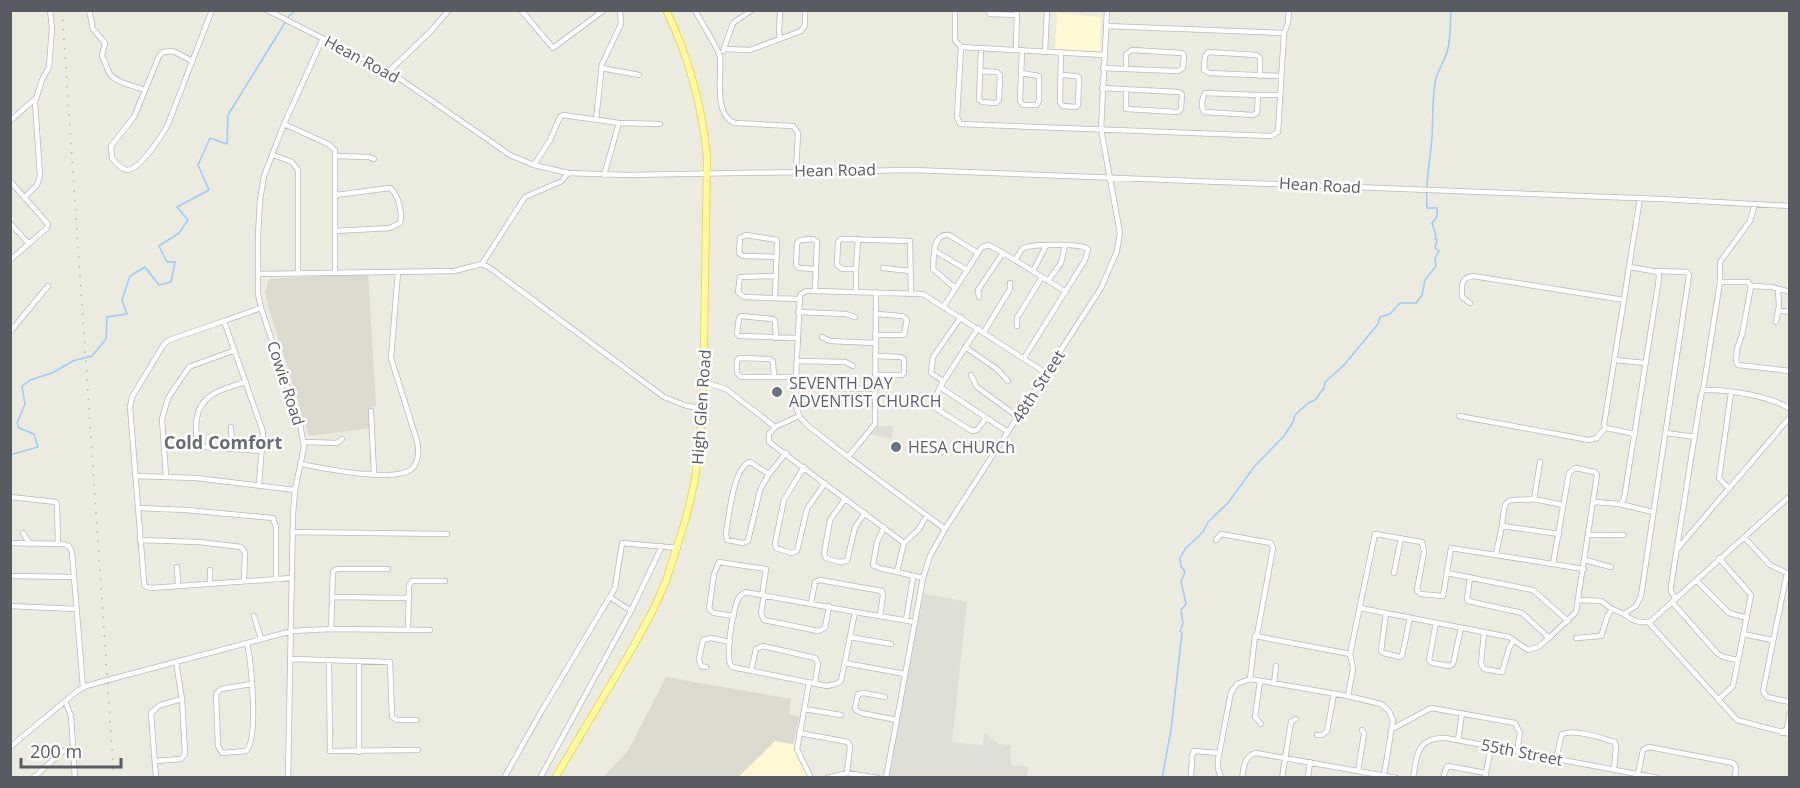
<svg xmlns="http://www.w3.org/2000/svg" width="1800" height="788" viewBox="0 0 1800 788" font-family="'Open Sans',sans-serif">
<rect width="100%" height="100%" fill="#ecebdf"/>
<path fill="#fef9d2" d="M1057,13L1101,17L1100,51L1055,50Z
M775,741L793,744L813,777L738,778Z"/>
<path fill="#dfded7" d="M877,426H893L892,439L871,434Z
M922,593L967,602L952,742L983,745L984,732L998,744L1010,745L1011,765L1028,767L1027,777L887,778Z"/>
<path fill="#dcdace" d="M368,273L376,406L368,409L372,428L309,436L269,309L265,293L269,279Z
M666,677L791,699L789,714L799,717L793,744L775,741L738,777H603L628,751Z"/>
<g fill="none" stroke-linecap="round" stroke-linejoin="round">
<path stroke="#9dcaff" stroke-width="1.5" d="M10,455L38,447L34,434L19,428L17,423L25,404L22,386L30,380L52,373L73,361L92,356L106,339L107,317L127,314L122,300L130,276L145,267L159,285L171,282L175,262H167L159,246L179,233L188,220L177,207L209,190L198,165L210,138L227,144L228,115L289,16L296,10
M1162,778L1171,730L1182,633L1180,631L1183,624L1181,610L1186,604L1181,581L1185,572L1181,566L1180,558L1185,549L1203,532L1208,522L1228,503L1254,467L1284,436L1293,422L1295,415L1308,403L1315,400L1324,388L1325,382L1344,365L1378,324L1380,317L1390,314L1400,303H1416L1422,295L1425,280L1436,266L1435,258L1439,251L1435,248L1437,240L1435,239L1436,236L1432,223C1437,218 1438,215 1437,208H1427C1425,182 1430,163 1432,138C1433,119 1432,97 1436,78C1439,69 1444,61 1447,52C1451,40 1450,24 1451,10"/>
<defs>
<path id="minor" d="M89,10L93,29L105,43L102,56C106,62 106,68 110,74C116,83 135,86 145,90
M267,10L396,76L510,155L534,165L568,173L628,175L913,170L1661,199L1790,206
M521,10L553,48L604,10
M695,10C700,21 718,47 720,57C722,74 713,116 735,123L793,126L798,133L796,171
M780,10L779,33L780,39
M955,10V40L961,47L1104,55
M988,10L990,14L1017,15
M1106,26L1284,33L1288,23L1289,10
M961,47L957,117L960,124L1271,136L1278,132L1284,33
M724,49L750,50L801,31L805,25V10
M1016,50L1017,10
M1132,50L1182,53L1184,55L1183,68L1178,71L1126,69V54Z
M723,51L733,23L752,10
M1045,51L1047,10
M192,61L173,51L163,52L159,56L134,117L111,146L112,158C116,163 121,169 127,170C140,170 163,134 168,124L212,10
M601,68L639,75
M1103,68L1126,69
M980,71L997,72L1000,75L999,100L996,103L982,102L979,100L981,49
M388,72L430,32L449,10
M1021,73L1039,76V100L1037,105H1023L1020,101L1022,50
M1061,75L1077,76L1079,78L1078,105L1076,107L1063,106L1060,102L1061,52
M1260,76V58L1257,55L1208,52L1205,56L1204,70L1209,73L1280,76
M1102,88L1179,92L1182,94L1181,109L1178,112L1126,109V89
M1205,93L1258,95L1257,113L1253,115L1204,112C1201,108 1202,97 1205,93Z
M1258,95H1279
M596,120L602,64L621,24L620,10
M10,121L36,98
M284,124L328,144L335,150V273
M273,155L292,162L298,170V274
M336,156L369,157L374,159
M534,165L550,140L560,117L563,115L619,123L660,124
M604,175L619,123
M10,181L48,224L47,228L10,260
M25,197L37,185L40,176L35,102L42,80L49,67L52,28L50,10
M10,223L29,244
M335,231L390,228L400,223C403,213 398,194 390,188L336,195
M935,251L967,270
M482,264L525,197L562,181L568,173
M883,268L910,271
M856,269L858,239
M1033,271L1046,246
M258,274L454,271L482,264L490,268L664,397L687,406L703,408
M775,276L740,277L738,292L744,297L798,299
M1048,281L1061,263L1065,245
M1720,282H1748L1751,286L1742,335L1737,349L1736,361L1738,365L1790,371
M1751,286L1772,287L1790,292
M955,288L933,269C934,257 932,233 949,235L978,253
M815,291L817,242L813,239L800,240L797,243L796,265L799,268L816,269
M856,292V269H842L837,265L838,242L841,239L910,241L911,292
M979,297L978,290L1003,253L1015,260
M775,298L777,241V240L746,235L740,238L739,253L743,256L777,257
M1470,303L1462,297C1462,286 1460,278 1473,276L1624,300
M944,306L982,247L989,245L1003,253
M1778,310L1790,312
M798,312L846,314L855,317
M224,321L169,340L164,344L132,397L130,407L144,582L145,586L151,588L292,578
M1776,322L1779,306L1778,290
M1017,326V318L1042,277
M978,328L940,387L1008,432
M10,332L48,286
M984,332L1010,289V283
M875,335H904L907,320L902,316L876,314
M822,337L830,341L875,343
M776,338L775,321L773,319L741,316L739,318L737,334L739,336L797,338
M965,347L997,369L1008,381
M1024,358L1085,260L1088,249C1080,243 1034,244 1023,248L1015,260L1066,292
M1615,360L1645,363
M797,361L845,362L853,366
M875,375H902L904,373V359L901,357L875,356
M971,375L977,387L1018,417
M774,377L773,362L770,359L739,358L737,361V373L741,377H796
M943,381L931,373L933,357L961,317
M246,382C211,392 191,399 197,441L205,447L262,451
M704,382L726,389L775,427L799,416
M822,385L831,388L875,389
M940,387L932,406L972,431L977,430L986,418
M1703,390L1720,282V262L1750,221L1755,204
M371,411L374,474
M1459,416L1589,440L1597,438L1605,428
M231,427L232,449
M775,427L769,434V442L904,543
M1666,433L1695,437
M1635,434L1606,428L1604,425L1640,198
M304,442L337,443L342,439
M848,457L875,424L876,292
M1540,462L1534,499L1563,505
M301,464C323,468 397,484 413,468C419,460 419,450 417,441L391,358L398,272
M804,467L784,500L775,543L776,548L791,553L797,551L807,509L825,483
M769,474L750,462C733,467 729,517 726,533L727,540L743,543L748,541L760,490L769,474L786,453
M135,476L196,478L295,490
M166,476L162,419L168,398L189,367L235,350
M259,484L263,432L224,321L261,308
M1729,489L1719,478L1731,393
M1790,496L1651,621L1650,624L1737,720L1790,734
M10,497L56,502L57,505L58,544
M845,499L830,520L824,554L826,558L839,562L847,561L855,527L865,513
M1594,502L1620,504L1624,499L1658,285L1659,276L1658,272L1630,267
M1620,504L1653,512
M138,508L186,510L273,518L276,527V579
M1502,526C1505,493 1505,502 1534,499
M884,527L877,542L873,565L879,568L897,572
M945,529L848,457L807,425L799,416L796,406V377L800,295L806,291H815L923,294L1046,373
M293,532L447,534
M23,533L30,544
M1589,535H1624
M1744,537L1770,565L1787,573
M140,540L199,542L241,547L245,553L244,580
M1216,540L1221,534L1271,543L1273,548L1257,635
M10,543L63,544L69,546L72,552L83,688
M1678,548L1790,417
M1496,554L1502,526L1559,534
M1585,560L1611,567
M177,567L178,586
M1394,573L1401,538
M1447,573L1533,590L1568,621
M1787,573L1763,691L1767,697L1790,702
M10,576L74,577
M1470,577L1467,599L1468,601L1522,613L1549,638
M923,578L897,572L904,543L919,529L927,515
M1696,580L1729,613L1747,618
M210,584V570
M745,592L855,612L841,681L836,684L827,686L732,667C724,658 733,611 738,599C740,595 741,595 745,592Z
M764,595L761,613L764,620L818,631L825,628L829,606
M332,597L409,598
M610,597L631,611
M1675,598L1671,591V586L1701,395L1703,390C1726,389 1771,396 1790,409
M1578,600L1601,601L1612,609L1624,614
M1672,602L1717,653L1723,657L1738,660
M811,603L815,582L820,580L882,591L883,595L880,615
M10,606L76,609
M1360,608L1509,637L1528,650L1538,647L1549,638L1576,612L1597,475L1595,472L1575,468L1569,473L1553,564
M855,612L915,622
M1386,613L1381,651L1383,653L1400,657L1402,656L1410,618
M254,616L261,639
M734,616L714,613L709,609L714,574L719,562L766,569L762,595
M906,620L913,577
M1651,621C1641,624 1632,621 1624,614L1636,606L1641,596L1689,275L1687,272L1656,271
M1436,623L1429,660L1432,663L1449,666L1453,664L1461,628
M331,629L333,571L337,569H388
M408,629L409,586L412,581H445
M1484,632L1481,664L1484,669L1502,672L1509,648L1514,640
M1743,634L1772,640
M850,637L891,644
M1576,638L1601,636L1608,615L1612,609
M247,643C251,661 259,740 246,751L222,753L218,746L216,694L221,689L252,684
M291,659L390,662L392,717L397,720H417
M329,661L330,751L418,750
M359,661V752
M845,663L905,674
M706,667L701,666L699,659L703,640L711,638L730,642
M751,671L756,649L763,646L815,658L818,663L815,683
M1250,679L1255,636L1350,654
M1260,681L1255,717L1261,724
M809,683L797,749L811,778
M1274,683L1276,666
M1348,696L1353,669L1350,654L1375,534L1422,542L1424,552L1417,590L1420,594L1443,596L1451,548L1584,569
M885,697L864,693L858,694L855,709L861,713L897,720
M1718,700L1733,686L1751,595L1719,558
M65,701L71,716L75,778
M804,709L841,715
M1392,729L1431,708L1515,723L1520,733L1517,751
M799,733L848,742L850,747L847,773
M1782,733L1787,728L1790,712
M1317,735H1322L1327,731L1334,694
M1458,740L1462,713
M10,747L76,692L86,686L104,681L292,631L331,629L430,630
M1556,758L1562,734C1576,729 1601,738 1615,742L1616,748L1614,769
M155,761L181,759L185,754L182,699L176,662
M1358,771L1364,734L1362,730
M1638,774L1643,750L1649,747L1733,763L1736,767L1735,778
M1444,775L1446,769L1448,766L1486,773
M33,778L63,751L73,747
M156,778L151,713L160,705L182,699
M288,778L293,514L295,490L304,447L300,424L261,308L258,294V235L260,200L264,176L284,124L323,38
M504,778L541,712L615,588L622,543L678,548
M540,778L631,611L662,546
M827,778L847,773L878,778
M886,778L923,578L930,556L945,529L1101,288L1117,251L1120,233L1101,129L1107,10
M1191,778L1192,756L1194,751L1219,753
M1221,778L1218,769V760L1231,692L1237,684L1250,679L1348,696L1381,704L1389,711L1393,720L1384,775
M1242,778C1244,767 1244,756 1256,753L1397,778
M1282,778L1291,722L1296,719
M1308,778L1310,762
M1413,778C1417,754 1417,737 1446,738L1658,778
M1485,778L1491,746"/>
<path id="major" d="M555,778L633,647L653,610L666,581L686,518L695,480L703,408L707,157C702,106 689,57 666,10"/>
</defs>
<use href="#minor" stroke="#b8b9bf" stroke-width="6"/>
<use href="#major" stroke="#f4d750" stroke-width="8"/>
<use href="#minor" stroke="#fff" stroke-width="4.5"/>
<use href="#major" stroke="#fffaa2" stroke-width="6"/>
<path stroke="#b3b4b4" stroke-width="1.5" stroke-dasharray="1.5 8" stroke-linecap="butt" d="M62,10L114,778"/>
</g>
<g fill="#6b7280" stroke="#fff" stroke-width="2">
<circle cx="777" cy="392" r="6"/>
<circle cx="896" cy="447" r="6"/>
</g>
<g text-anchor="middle" stroke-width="5" stroke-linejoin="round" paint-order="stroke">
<g font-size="16" fill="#585b61" stroke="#fff">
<text transform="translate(362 59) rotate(28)" y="6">Hean Road</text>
<text transform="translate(835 170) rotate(-1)" y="6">Hean Road</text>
<text transform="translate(1320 185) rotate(3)" y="6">Hean Road</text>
<text transform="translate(286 383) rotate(72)" y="6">Cowie Road</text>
<text transform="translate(1038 386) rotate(-57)" y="6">48th Street</text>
<text transform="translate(701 407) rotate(-86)" y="6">High Glen Road</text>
<text transform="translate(1522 752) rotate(11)" y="6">55th Street</text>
</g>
<g font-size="16" fill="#5b616d" stroke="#fff" text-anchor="start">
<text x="789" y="389">SEVENTH DAY<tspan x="789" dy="18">ADVENTIST CHURCH</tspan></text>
<text x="908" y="453">HESA CHURCh</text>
</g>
<g font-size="18" font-weight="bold" fill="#696d73" stroke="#fff">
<text x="223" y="449">Cold Comfort</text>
</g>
</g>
<rect width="1800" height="788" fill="none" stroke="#585b61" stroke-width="24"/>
<path d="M21 758v9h100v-9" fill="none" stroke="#585b61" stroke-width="3"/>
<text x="30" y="758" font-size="18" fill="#585b61" stroke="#ffffff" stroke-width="4.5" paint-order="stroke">200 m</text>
</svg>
